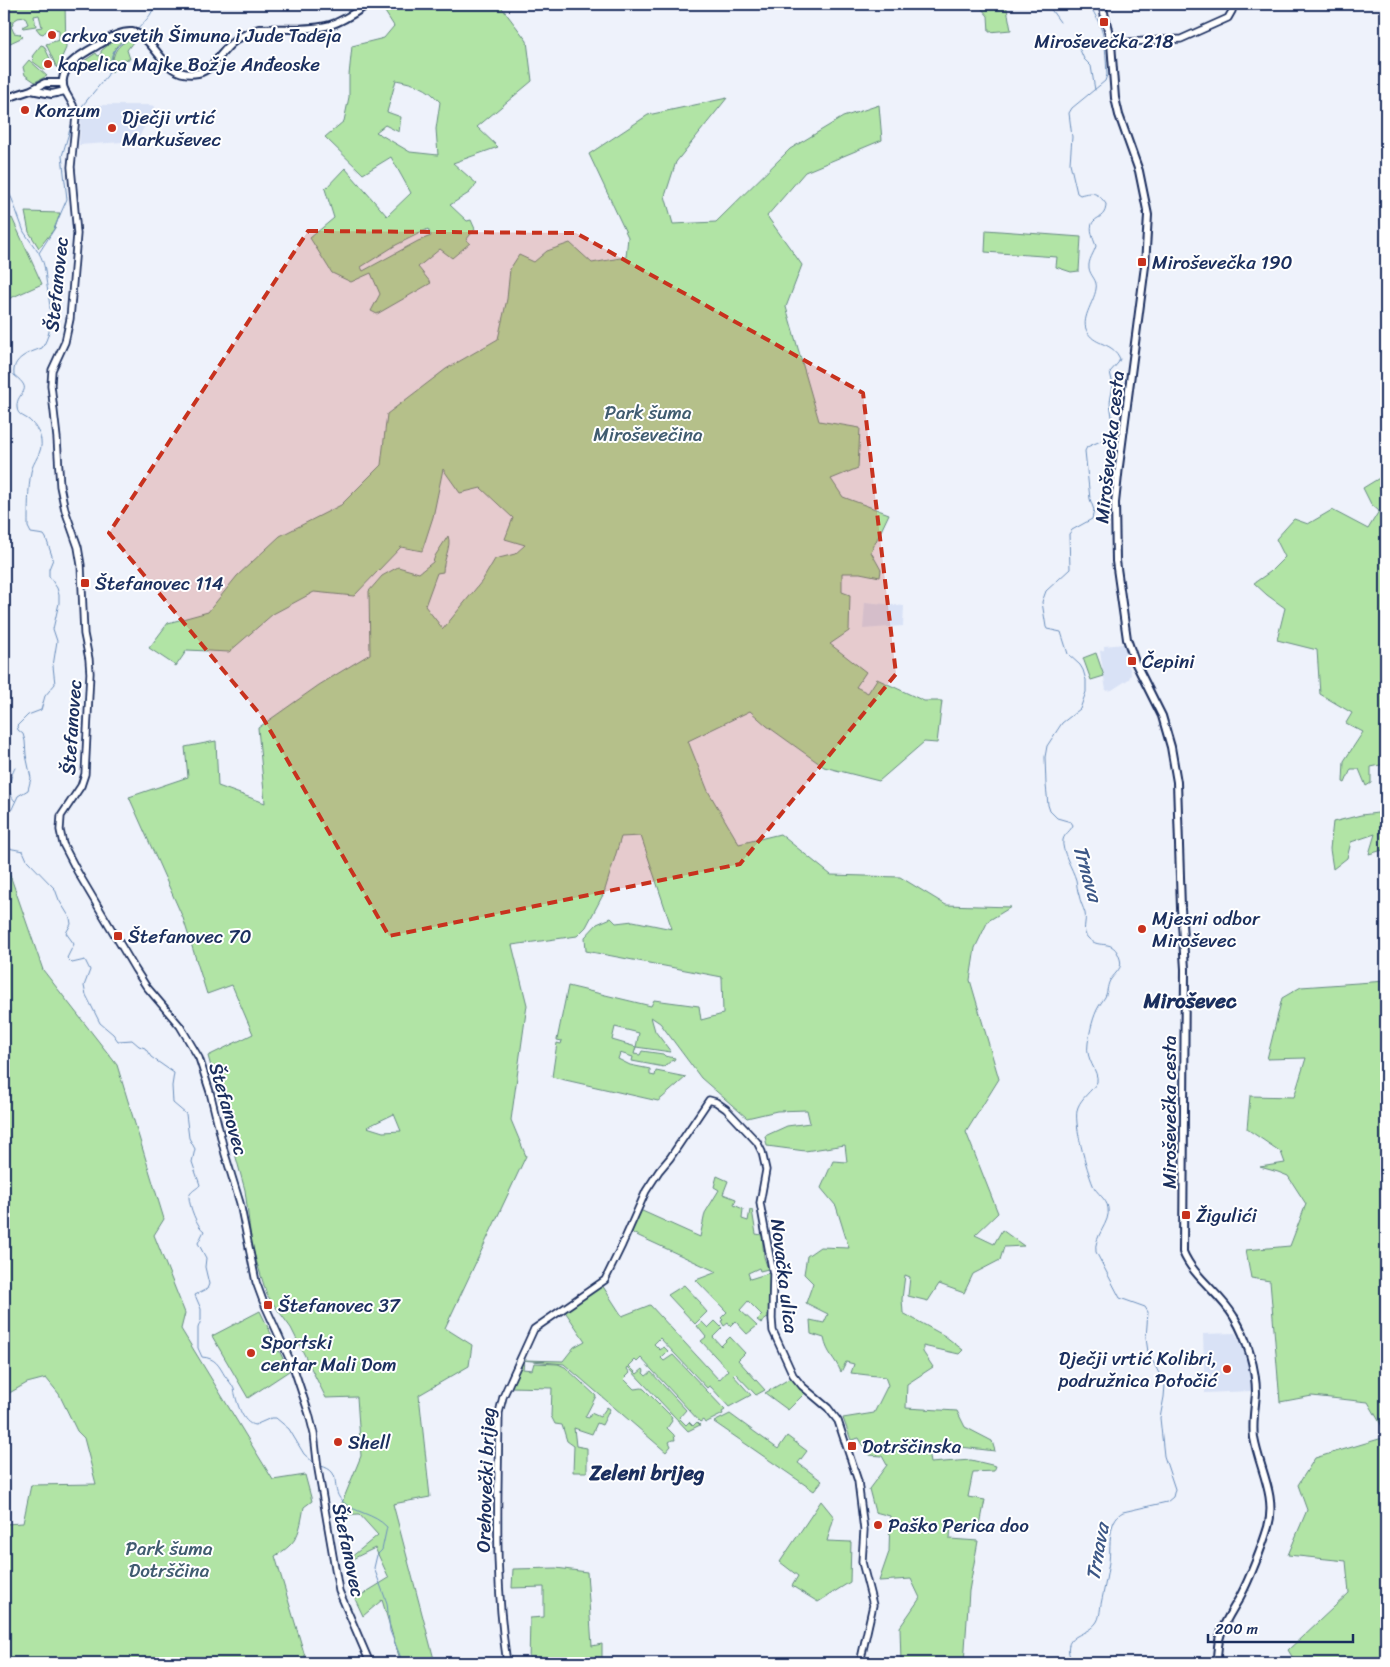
<svg xmlns="http://www.w3.org/2000/svg" width="1390" height="1667" viewBox="0 0 1390 1667" font-family="Sriracha,sans-serif">
<rect width="100%" height="100%" fill="#eef2fb"/>
<filter id="ink" filterUnits="userSpaceOnUse"><feTurbulence type="fractalNoise" baseFrequency=".02" numOctaves="2"/><feDisplacementMap in="SourceGraphic" scale="10" xChannelSelector="R" yChannelSelector="G"/><feConvolveMatrix kernelMatrix="1 2 1 2 8 2 1 2 1" color-interpolation-filters="sRGB"/></filter>
<g filter="url(#ink)">
<path fill="#d9e2f6" d="M94,105H149L155,106L137,141L79,145L81,116Z
M865,602L904,606L903,626L863,629Z
M1124,644L1131,674L1129,679L1112,690L1106,691L1100,651L1104,650V646Z
M1235,1333L1241,1344L1243,1343L1252,1383V1391L1205,1393L1203,1334Z"/>
<path fill="#b1e4a5" stroke="#668a82" fill-rule="evenodd" d="M4,4H65L66,48L57,68L46,44L59,40V30C54,28 46,30 43,34L40,33L36,28L42,27L39,15L34,16L36,26L23,28L22,27L28,24L25,17L18,18L12,22L13,25L11,26L14,33L20,34L23,37L8,44L4,41Z
M380,4H499L527,41L532,81L477,127L498,147L453,163L477,184L469,193L450,205L467,221L471,220L475,229L466,240L470,243L452,258L440,249L418,267L431,283L377,314L371,311L380,294L371,273L351,282L332,273L310,238L334,218L325,189L345,168L387,216L411,193L391,157L363,174L325,137L344,121L349,97V75L352,46L384,38L394,26ZM396,80C416,84 427,87 440,102L436,129L438,155L410,152L376,132L385,125L399,132L401,117L387,112ZM428,229L431,236L418,241L363,271L361,267L396,245Z
M982,4H1006L1011,30L989,32L988,16L982,9Z
M129,35V37C111,46 114,53 110,71L97,65L90,69L84,61L96,53L98,56L101,54V51L113,41Z
M133,37L136,38L127,50L130,59L122,60L121,62L118,61L112,72L111,71C114,50 115,47 133,37Z
M41,45L44,46L53,65L48,59L45,60L44,62L48,68L44,70L32,61L34,59L32,57L33,55Z
M29,60L47,76L35,82L25,75L23,67Z
M727,98L676,162L665,196L673,224L716,222L790,149L843,117L879,105L882,140L805,172L767,216L802,265L786,307L819,421L860,428L858,468L831,479L843,497L889,514L871,552L881,570L880,577L860,573H842V592L850,595L849,631L830,644L866,672L856,687L868,693L877,679L924,701H942L937,743L924,742L879,781L824,767L767,726L750,711L688,741L708,791L739,844L780,834L831,875L900,877L946,905L1011,907L988,921L975,948L970,980L999,1079L966,1132L998,1213L975,1235L994,1244L1002,1230L1024,1246L1004,1247L1000,1260L973,1274L964,1293L939,1284L928,1301L908,1296L910,1277L905,1275L902,1299L903,1313L945,1336L963,1350L959,1354L923,1346V1352L933,1367L907,1384L906,1408L957,1411L965,1427L992,1441L995,1451L961,1447L928,1450L930,1463L971,1460L996,1466L994,1471L973,1472L968,1497L985,1500L980,1525L951,1523L950,1539L978,1541L969,1591L964,1663H901L900,1627L920,1598L911,1579L879,1581L889,1552L890,1516L875,1512L869,1489L887,1465L882,1456L869,1455L859,1438L851,1440L843,1418L874,1413L888,1385L885,1377L851,1373L854,1364L846,1362L841,1372C835,1358 827,1354 824,1338L811,1334L810,1320L824,1323L828,1314L806,1303L813,1283L804,1274L807,1256L820,1247L849,1248L836,1206L821,1188L833,1161L847,1162L845,1145L805,1151L767,1146L765,1136L787,1126L810,1123L807,1110L777,1111L747,1118L701,1078L660,1023L651,1017L655,1031L671,1052L636,1047L634,1054L640,1055L642,1051L663,1054L665,1056L675,1058L674,1060L671,1061L664,1067L632,1061L633,1057L620,1053L618,1059L630,1065L650,1069V1075L655,1076L656,1071L686,1077L662,1098L658,1101L552,1077L557,1043L561,1044L562,1041L557,1040L568,986L651,1006L654,1000L699,1006L701,1020L723,1014L722,977L586,951L585,937L597,924L611,918L616,923L633,921L672,929L641,836L621,837L604,893L586,927L577,936L512,945L527,1005L511,1120L526,1156L445,1328L472,1345L469,1366L419,1395L430,1497L393,1504L435,1663H401L382,1600L363,1616L355,1599L389,1578L375,1548L344,1563L378,1535L359,1514L337,1515L361,1456L357,1397L326,1398L291,1328L267,1295L252,1247L245,1190L208,1056L253,1034L232,985L207,994L183,918L129,797L188,777L185,747L216,741L218,786L265,803L258,728L319,685L370,654L369,591L382,576L398,567L419,573L433,562L435,556L448,536C452,546 443,560 443,572L437,573L425,606L443,629L482,581L495,559L515,554L525,545L505,539L513,518L481,488L460,493L443,469L433,517L422,551L401,547L354,596L314,592L273,614L229,652L187,650L176,666L149,648L168,623L208,612L237,576L280,536L341,505L381,465L387,414L446,369L498,339L507,299L510,269L519,255L534,262L547,251L570,243L592,263L626,257L628,237L589,154L648,115ZM615,1027L639,1033L636,1047L612,1040ZM394,1114L401,1131L383,1132L367,1127Z
M25,212L60,213L55,228L39,248L29,232Z
M12,218L42,284L4,301V222Z
M986,230L1081,237L1079,271L1071,272L1056,267L1057,257L985,252Z
M1386,474V765L1385,764L1371,767V783L1366,786L1359,769H1351L1345,783L1343,782L1344,761L1363,732L1346,723L1352,713L1320,694L1317,650L1277,640L1285,608L1267,595L1254,583L1270,572L1285,557L1276,539L1294,519L1308,524L1332,510L1368,529L1379,511L1371,504L1363,488Z
M1096,653L1104,676L1091,680L1083,658Z
M1386,812V849L1369,854L1375,834L1351,842L1347,858L1333,869L1330,849L1333,822L1361,815Z
M4,865L9,872L43,970L117,1065L164,1219L154,1235L185,1313L181,1329L273,1480L305,1475L312,1501L304,1507C299,1533 299,1542 275,1556L307,1663H4V1524L23,1523L31,1485L96,1484L84,1438L77,1431L59,1394L46,1378L27,1383L4,1396Z
M1386,981V1433L1368,1402L1312,1396L1280,1402L1270,1281L1251,1278L1246,1250L1290,1246L1306,1204L1288,1176L1278,1172L1260,1167L1285,1163L1281,1152L1247,1129L1250,1096L1294,1097L1306,1058L1267,1059L1282,998L1301,987Z
M717,1176L728,1181L723,1194L736,1199L734,1205L743,1209L742,1219L748,1221L750,1210H752L756,1234L762,1235L764,1257L768,1269L760,1271L759,1268L748,1273L750,1279L769,1273V1274H771L770,1316L761,1323L757,1320L762,1315L748,1301L740,1310L757,1326L747,1334L735,1321L730,1326L728,1323L724,1326L721,1321L723,1320L721,1318L727,1312L696,1280L717,1272L630,1232L640,1210L700,1237L705,1213L719,1190L714,1187Z
M602,1285L622,1316L650,1305L719,1380L728,1370L701,1341L706,1337L697,1326L702,1322L708,1328L715,1321L722,1328L713,1337L721,1346L730,1337L745,1353L738,1360L765,1390L756,1395L735,1373L733,1375L751,1395L729,1407L711,1387L709,1386L707,1388L660,1338L654,1344L660,1350L664,1347L668,1351L661,1358L664,1361L673,1355L725,1410L722,1412L723,1414L705,1423L703,1420L700,1422L641,1358L637,1362L635,1360L629,1366L637,1374L643,1369L644,1371L643,1373L646,1376L651,1372L686,1410L679,1418L686,1425L689,1422L693,1426L697,1422L700,1425L688,1431L628,1367L627,1369L630,1373L624,1379L634,1389L642,1388L644,1389L672,1417L671,1419L672,1421L667,1428L674,1435L675,1440H672L669,1442L671,1446L666,1452L564,1364L522,1360L563,1361L574,1347L585,1341L564,1310Z
M684,1285L701,1303L700,1304L707,1312L695,1324L668,1295Z
M260,1311L289,1371L248,1398L212,1336Z
M524,1362L523,1369L532,1370L534,1363L558,1364L565,1367L596,1396L585,1417L589,1418L591,1413L600,1417L607,1407L610,1409L602,1425L597,1423L592,1434L574,1428L576,1446L587,1448V1472H573L574,1446L567,1441L562,1425L555,1424L551,1416L552,1388L509,1387L520,1363Z
M789,1379L795,1380L806,1392L788,1410L765,1393Z
M730,1414L778,1449L787,1436L807,1451L798,1463L822,1481L814,1491L714,1422Z
M1386,1437V1663H1296L1288,1650L1349,1593L1346,1561L1288,1555L1307,1510L1298,1485L1315,1458Z
M821,1501L834,1517L827,1541L851,1542L850,1582L818,1602L792,1586L798,1576L780,1562Z
M556,1568L587,1572L592,1646L602,1644V1663H529L530,1618L544,1617V1587L512,1588L513,1569Z"/>
<g fill="none" stroke-linecap="round" stroke-linejoin="round">
<path stroke="#6b8fbd" stroke-width="1" d="M1047,4L1060,22
M136,31C144,22 152,16 155,4
M1077,43L1084,59L1091,66L1095,90
M78,111L107,76C112,68 109,58 114,51C119,42 128,41 134,34
M4,184L12,199L24,232L38,252
M15,768C10,777 6,793 15,801
M4,814L11,811L18,796L28,790L31,778L26,755L25,741L23,734L18,730L17,726L28,715L41,710L45,696L55,684L53,666L57,641L53,629L59,603V595L57,588L49,576V569L53,559L46,538L44,535L31,533L28,527C28,509 28,490 31,472C33,461 43,453 41,440C40,434 36,427 32,423C27,416 17,417 17,407C16,391 36,392 14,375C12,358 28,353 42,348C56,327 49,302 46,279C45,269 44,262 39,253L53,231L67,199L62,156L74,116
M4,845L8,848L23,851L27,860L55,889L59,900L70,918L71,924L66,933L74,944L67,958L72,963L85,960L90,970L84,986L86,995L100,1023L113,1034L118,1041L132,1040L139,1046L145,1048L151,1057L174,1073L172,1086L173,1103L186,1114L189,1138L195,1149L192,1162L200,1185C197,1189 190,1191 189,1197C189,1205 197,1227 204,1231L198,1243L206,1258L205,1267L209,1284L207,1289L195,1295L201,1309V1320L198,1328V1348L202,1357C216,1358 219,1366 225,1376C228,1380 232,1384 234,1389C236,1400 242,1424 255,1425L271,1418H276L289,1429L304,1454L315,1464
M321,1466C344,1472 329,1487 342,1501C354,1513 374,1513 387,1527L382,1550L377,1555L374,1568L387,1603L390,1631L403,1663
M1072,1663C1059,1632 1084,1639 1096,1623C1100,1618 1100,1610 1101,1604C1104,1590 1107,1576 1109,1562C1111,1547 1107,1520 1123,1512L1167,1502L1173,1497L1175,1489L1164,1456L1160,1418L1164,1397L1165,1385L1148,1352L1146,1338L1148,1312L1145,1307L1120,1298L1096,1252C1093,1236 1111,1223 1108,1208C1107,1199 1096,1193 1093,1185C1087,1170 1072,1121 1078,1107C1082,1097 1092,1091 1097,1082C1099,1070 1085,1061 1088,1043C1090,1031 1093,1016 1099,1006C1101,1003 1103,1000 1105,997C1108,991 1107,984 1111,979C1116,972 1123,968 1120,959C1113,936 1100,951 1088,938C1081,931 1087,922 1085,913C1083,907 1080,901 1079,895C1077,890 1077,885 1076,880C1073,869 1061,851 1063,840C1064,834 1071,831 1073,825L1071,822L1057,818L1050,811L1048,805L1046,785L1045,757L1047,746L1062,723L1080,709L1086,692V680L1083,670L1080,665L1068,654L1061,632L1047,629L1046,627L1042,602L1046,591L1070,569L1069,534L1072,530L1092,519L1094,510L1090,499L1085,451L1087,447L1103,440L1113,425L1110,402L1113,385L1110,372L1118,363L1120,359C1113,342 1096,346 1088,333C1079,320 1094,303 1096,289C1098,280 1090,276 1089,268C1088,260 1094,253 1096,246C1081,210 1106,226 1106,204C1098,193 1093,191 1080,195L1077,193L1070,163L1072,137L1069,113L1072,108L1105,81L1107,75C1105,43 1106,32 1089,4"/>
<defs>
<path id="tertiary" d="M1111,43L1181,39L1228,18L1232,11L1233,4
M65,91L73,105L76,116L71,167L77,234L70,319L65,342L52,370L51,385L57,438L60,486L65,510L78,547L81,565L84,634L89,659L90,673L85,774L81,786L61,816L60,830L63,844L77,871L135,969L146,986L180,1026L199,1058L210,1092L225,1154L240,1203L256,1282L263,1301L294,1369L309,1414L314,1434L318,1469L339,1591L370,1663
M507,1663C494,1579 498,1498 499,1413L503,1397L534,1329L605,1280L622,1245L646,1191L659,1171L670,1158L709,1100L716,1102L726,1109L757,1142L762,1152L766,1170L760,1203L773,1274L772,1319L773,1331L793,1375L802,1386L828,1408L838,1421L858,1481L864,1530L862,1562L873,1605L860,1663"/>
<path id="secondary" d="M1102,4L1111,43L1115,98L1119,115L1139,171L1148,215L1145,266L1119,466L1115,503L1116,561L1127,639L1135,662L1162,716L1171,747L1177,782L1181,908L1185,969L1183,1252C1194,1278 1220,1293 1234,1317C1247,1338 1256,1369 1256,1393C1255,1408 1252,1423 1254,1438C1259,1468 1277,1496 1268,1527C1262,1547 1250,1578 1240,1597C1225,1623 1217,1631 1217,1663
M31,90L52,94L65,91C60,82 64,71 71,63C79,55 91,49 100,44C109,38 121,31 132,32C157,36 161,80 198,73C213,70 220,53 232,43C239,37 250,32 259,29C279,28 312,31 330,25C344,21 356,12 368,4
M4,99L31,90L45,83H63"/>
</defs>
<use href="#tertiary" stroke="#1b2f5e" stroke-width="9"/>
<use href="#secondary" stroke="#1b2f5e" stroke-width="10"/>
<use href="#tertiary" stroke="#fff" stroke-width="5.5"/>
<use href="#secondary" stroke="#fff" stroke-width="6"/>
</g>
</g>
<path fill="#c8321e" fill-opacity="0.2" stroke="#c8321e" stroke-width="4" stroke-dasharray="10 6" stroke-linejoin="round" d="M308,231L576,233L863,393L896,674L740,864L389,936L263,718L109,533Z"/>
<g fill="#c8321e" stroke="#fff" stroke-width="2">
<rect x="1099" y="17" width="10" height="10" rx="2.5"/>
<circle cx="52" cy="35" r="5"/>
<circle cx="48" cy="64" r="5"/>
<circle cx="25" cy="110" r="5"/>
<circle cx="112" cy="128" r="5"/>
<rect x="1137" y="257" width="10" height="10" rx="2.5"/>
<rect x="80" y="578" width="10" height="10" rx="2.5"/>
<rect x="1127" y="656" width="10" height="10" rx="2.5"/>
<circle cx="1142" cy="929" r="5"/>
<rect x="113" y="931" width="10" height="10" rx="2.5"/>
<rect x="1181" y="1210" width="10" height="10" rx="2.5"/>
<rect x="263" y="1300" width="10" height="10" rx="2.5"/>
<circle cx="251" cy="1353" r="5"/>
<circle cx="1227" cy="1369" r="5"/>
<circle cx="338" cy="1442" r="5"/>
<rect x="847" y="1441" width="10" height="10" rx="2.5"/>
<circle cx="878" cy="1525" r="5"/>
</g>
<g text-anchor="middle" stroke-width="4" stroke-linejoin="round" paint-order="stroke">
<g font-size="19" fill="#1b2f5e" stroke="#fff" text-anchor="start">
<text x="62" y="42">crkva svetih Šimuna i Jude Tadeja</text>
<text x="1104" y="48" text-anchor="middle">Miroševečka 218</text>
<text x="58" y="71">kapelica Majke Božje Anđeoske</text>
<text x="35" y="117">Konzum</text>
<text x="122" y="124">Dječji vrtić<tspan x="122" dy="22">Markuševec</tspan></text>
<text x="1152" y="269">Miroševečka 190</text>
<text x="95" y="590">Štefanovec 114</text>
<text x="1142" y="668">Čepini</text>
<text x="1152" y="925">Mjesni odbor<tspan x="1152" dy="22">Miroševec</tspan></text>
<text x="128" y="943">Štefanovec 70</text>
<text x="1196" y="1222">Žigulići</text>
<text x="278" y="1312">Štefanovec 37</text>
<text x="261" y="1349">Sportski<tspan x="261" dy="22">centar Mali Dom</tspan></text>
<text x="1217" y="1365" text-anchor="end">Dječji vrtić Kolibri,<tspan x="1217" dy="22">podružnica Potočić</tspan></text>
<text x="348" y="1449">Shell</text>
<text x="862" y="1453">Dotrščinska</text>
<text x="888" y="1532">Paško Perica doo</text>
</g>
<g font-size="19" fill="#1b2f5e" stroke="#fff">
<text transform="translate(56 284) rotate(-84)" y="7">Štefanovec</text>
<text transform="translate(1109 447) rotate(-84)" y="7">Miroševečka cesta</text>
<text transform="translate(71 727) rotate(-86)" y="7">Štefanovec</text>
<text transform="translate(229 1109) rotate(74)" y="7">Štefanovec</text>
<text transform="translate(1169 1112) rotate(-90)" y="7">Miroševečka cesta</text>
<text transform="translate(785 1276) rotate(83)" y="7">Novačka ulica</text>
<text transform="translate(485 1480) rotate(-88)" y="7">Orehovečki brijeg</text>
<text transform="translate(349 1550) rotate(78)" y="7">Štefanovec</text>
</g>
<g font-size="19" fill="#405c70" stroke="#fff">
<text x="648" y="419">Park šuma<tspan x="648" dy="22">Miroševečina</tspan></text>
<text x="169" y="1555">Park šuma<tspan x="169" dy="22">Dotrščina</tspan></text>
</g>
<g font-size="20" font-style="italic" fill="#3c5786" stroke="#fff">
<text transform="translate(1088 873) rotate(74)" y="7">Trnava</text>
<text transform="translate(1097 1552) rotate(-80)" y="7">Trnava</text>
</g>
<g font-size="21" font-weight="bold" fill="#1b2f5e" stroke="#fff">
<text x="1190" y="1008">Miroševec</text>
<text x="647" y="1480">Zeleni brijeg</text>
</g>
</g>
<rect width="1390" height="1667" fill="none" stroke="#fff" stroke-width="20"/>
<rect x="10" y="10" width="1370" height="1647" fill="none" stroke="#1b2f5e" stroke-width="2" filter="url(#ink)"/>
<path d="M1208 1634v8h145v-8" fill="none" stroke="#1b2f5e" stroke-width="2.5"/>
<text x="1215" y="1634" font-size="15" fill="#1b2f5e" stroke="#ffffff" stroke-width="4" paint-order="stroke">200 m</text>
</svg>
